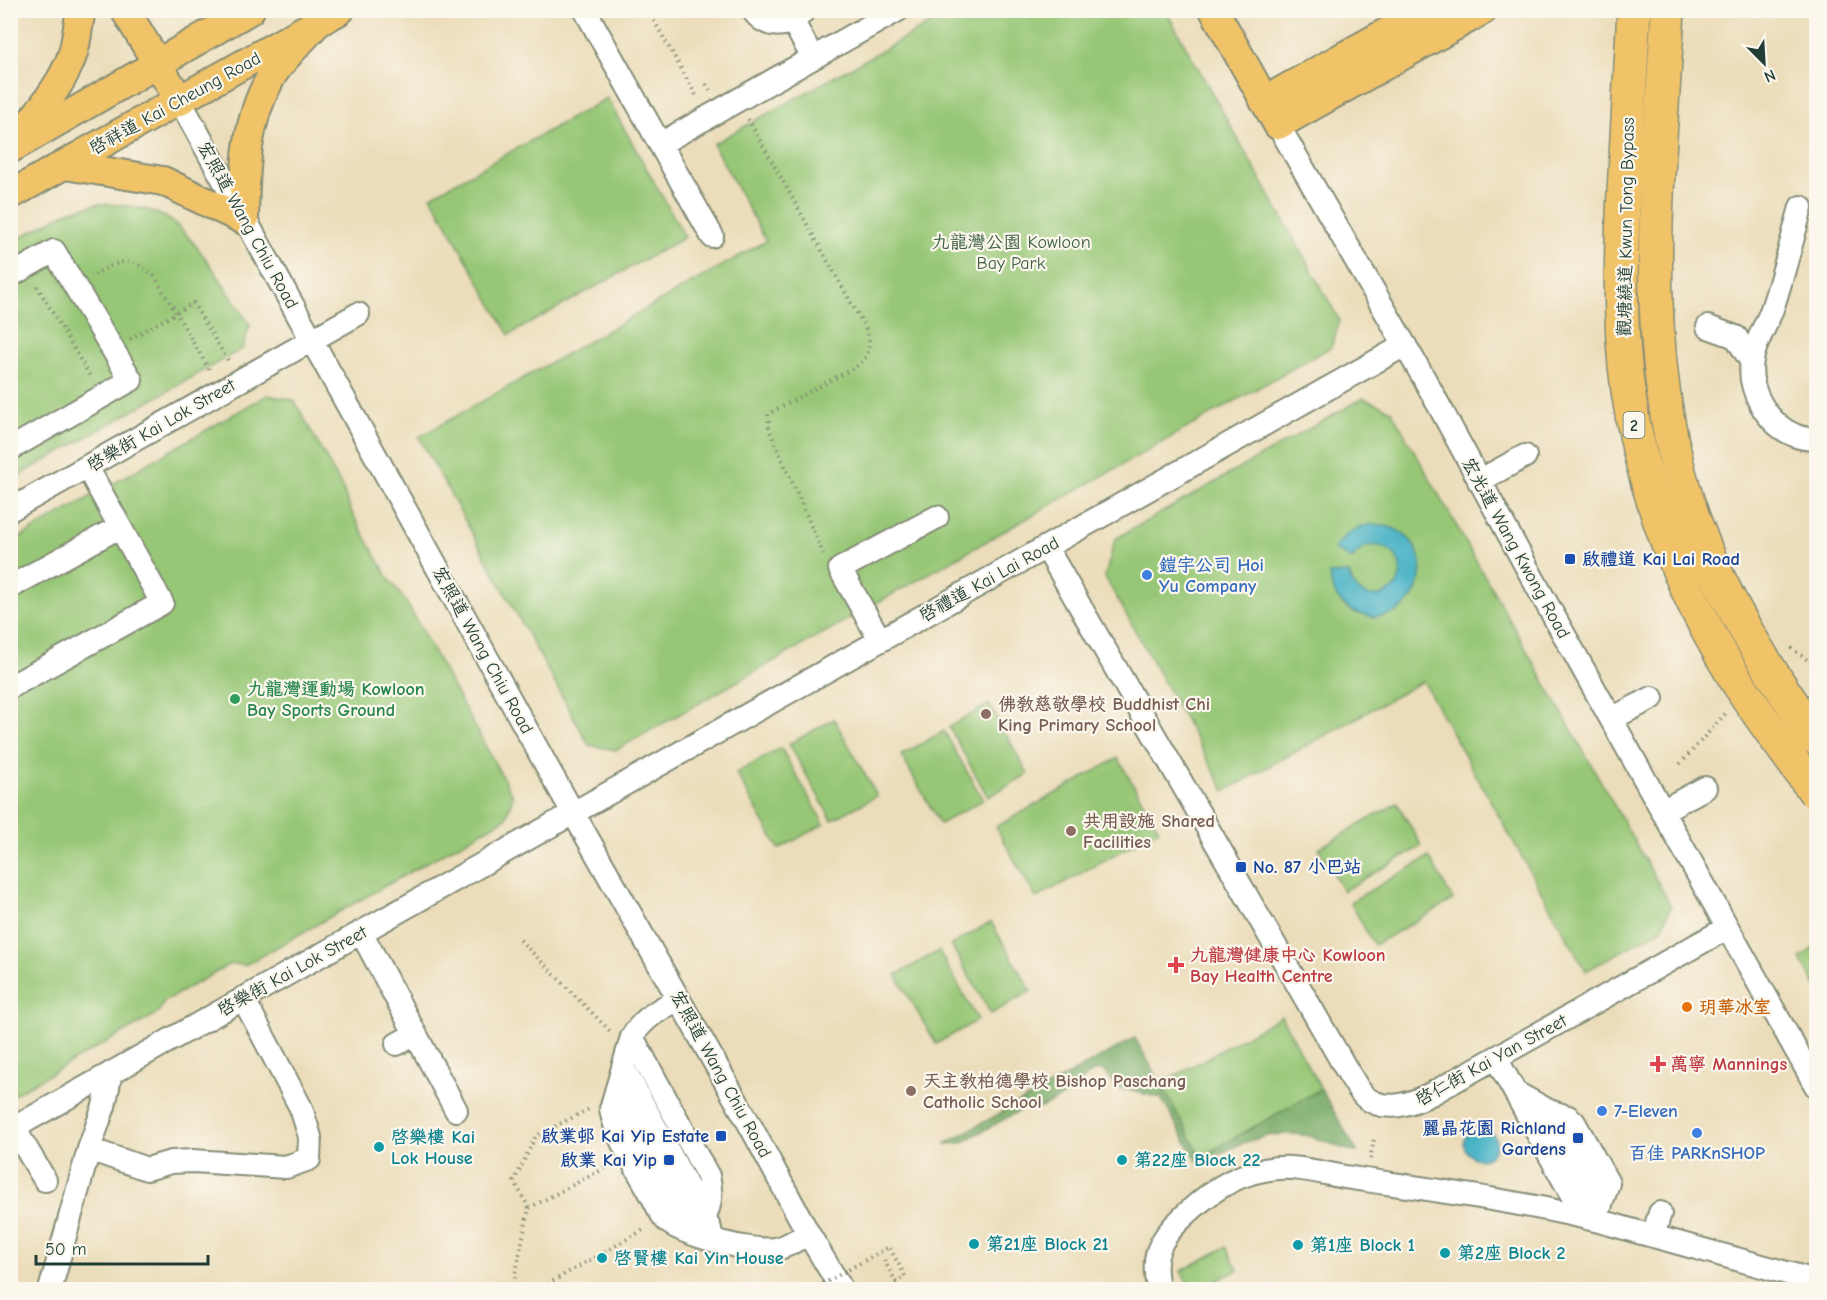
<svg xmlns="http://www.w3.org/2000/svg" width="1827" height="1300" viewBox="0 0 1827 1300" font-family="'Comic Neue','LXGW WenKai TC',sans-serif">
<rect width="100%" height="100%" fill="#fbf7ec"/>
<filter id="ink" filterUnits="userSpaceOnUse"><feTurbulence type="fractalNoise" baseFrequency=".0167" numOctaves="2"/><feDisplacementMap in="SourceGraphic" scale="12" xChannelSelector="R" yChannelSelector="G"/><feConvolveMatrix kernelMatrix="1 2 1 2 8 2 1 2 1" color-interpolation-filters="sRGB"/></filter>
<filter id="wash" filterUnits="userSpaceOnUse"><feTurbulence type="fractalNoise" baseFrequency=".008" numOctaves="4" result="noise"/><feDisplacementMap in="SourceGraphic" scale="24" xChannelSelector="R" yChannelSelector="G"/><feGaussianBlur stdDeviation="1.35" result="paint"/><feColorMatrix in="noise" values="0 0 0 0 0 0 0 0 0 0 0 0 0 0 0 0 0 1.4 0 .05"/><feComposite in="paint" operator="in"/></filter>
<g filter="url(#wash)">
<rect width="100%" height="100%" fill="#ebddba"/>
<path fill="#97c776" stroke="#5b8255" stroke-width="1.5" d="M953,11H1166L1340,321L1331,347L616,750L589,745L419,437L766,241L713,144Z
M607,98L685,237L509,335L431,196Z
M98,204C121,204 147,207 167,218C196,236 230,296 250,325L242,349L11,480L10,243L69,211Z
M267,395L294,400L342,487L351,511L389,579L406,602L513,796L506,818L245,965L230,964L165,1001L157,1014L11,1096L10,543Z
M1363,398L1391,410L1671,906L1662,929L1586,971L1423,681L1225,791L1105,577L1115,539Z
M989,704L1028,774L988,797L949,727Z
M834,719L877,796L832,820L789,744Z
M944,731L983,800L940,824L901,755Z
M781,748L824,824L779,849L736,773Z
M1118,758L1159,830L1036,898L996,827Z
M1397,803L1422,846L1343,891L1319,848Z
M1429,857L1453,900L1374,945L1350,902Z
M991,922L1031,991L991,1014L951,945Z
M1816,946V987L1800,958Z
M939,951L978,1020L936,1044L896,975Z
M1281,1016L1321,1089L1201,1157L1161,1084Z
M1226,1247L1238,1270L1200,1289H1191L1181,1271Z"/>
<path fill="#79ac67" stroke="#4c744e" stroke-width="1.5" d="M1135,1038L1201,1157L1321,1089L1357,1152C1339,1149 1323,1138 1304,1135C1267,1129 1231,1147 1199,1164L1161,1098L1116,1087L1104,1071L1096,1070L1083,1079L1077,1089L1041,1108L1028,1106L961,1143L945,1144Z"/>
<path fill="#48b3c6" stroke="#34787d" stroke-width="1.5" d="M1375,524C1451,532 1423,637 1357,613C1340,607 1331,591 1329,574L1349,573C1357,614 1413,595 1398,560C1395,553 1388,548 1380,546C1368,543 1359,550 1352,559L1334,549C1345,533 1357,526 1375,524Z
M1464 1143a16 16 0 1 1 32 0a16 16 0 1 1-32 0Z"/>
</g>
<g filter="url(#ink)">
<g fill="none" stroke-linecap="round" stroke-linejoin="round">
<defs>
<path id="minor" d="M585,10L660,144L898,10
M753,10C765,30 792,29 804,10
M793,22L813,58
M180,101L550,772L750,1125L808,1233L842,1290
M1278,125L1425,380L1538,588L1816,1086
M660,144L712,236
M1801,207C1792,241 1783,276 1772,309C1766,326 1755,342 1752,360C1747,389 1767,424 1794,435C1800,438 1810,439 1816,439
M10,276L54,251L131,380L10,449
M1708,327L1736,337L1751,361
M1479,481L1525,456
M10,510L358,314
M1046,547L1349,1074C1354,1081 1359,1092 1365,1097C1386,1114 1413,1103 1433,1093L1727,928
M10,587L119,527
M880,640L840,569L937,517
M10,687L162,603L87,467
M1611,719L1652,698
M1662,811L1705,788
M361,932L456,1110
M679,999C660,1009 643,1018 632,1037L611,1109C616,1138 636,1166 650,1192C655,1200 659,1212 666,1220C680,1235 755,1253 775,1249C787,1247 798,1239 808,1233
M632,1037L708,1176C712,1192 711,1204 704,1219
M397,1044L415,1034
M1496,1058L1584,1217
M623,1067L710,1229
M617,1088L631,1123L692,1233
M1516,1093L1549,1111L1568,1117L1574,1122L1608,1183C1602,1201 1602,1208 1584,1217
M1549,1111L1601,1205
M14,1128L45,1180
M10,1130L1405,345
M89,1149L147,1169L171,1162L193,1161L286,1167L309,1159L310,1137L301,1108L243,998
M1653,1236L1816,1281
M50,1290L89,1149L104,1106L111,1073
M1159,1290C1150,1257 1159,1239 1183,1217C1206,1195 1231,1176 1264,1170C1297,1163 1325,1175 1358,1179C1433,1190 1509,1200 1583,1217C1606,1222 1629,1230 1653,1236L1660,1213"/>
<path id="major" d="M125,10L180,101
M1214,10L1278,125L1483,10
M1264,101L1427,10
M17,140C36,115 64,83 73,53C77,39 78,24 81,10
M10,149L250,10
M65,165L163,181L244,220C245,171 245,123 270,79C279,61 304,38 318,22
M10,195L340,10"/>
</defs>
<use href="#minor" stroke="#858d77" stroke-width="26"/>
<use href="#major" stroke="#858d77" stroke-width="32"/>
<path stroke="#858d77" stroke-width="4" stroke-dasharray="1.5 4.5" stroke-linecap="butt" d="M648,10L697,97
M706,84L710,90
M748,119L867,331C871,344 870,355 859,365L768,414L769,429L824,556
M94,275C119,260 132,255 155,277L210,371
M37,286L91,378
M130,339L193,303L229,362
M1791,648L1816,666
M1680,764L1726,713
M520,940L610,1031
M1370,1159L1374,1139
M529,1208L514,1181L536,1136L589,1109
M884,1260L896,1282L905,1276L889,1247
M512,1290L529,1208L609,1166
M537,1290L645,1229"/>
<use href="#minor" stroke="#fff" stroke-width="22"/>
<use href="#major" stroke="#f1c369" stroke-width="28"/>
<defs>
<path id="highway-bridge" d="M1634,10C1631,65 1628,119 1625,174C1621,246 1618,319 1628,391C1643,493 1681,591 1735,678C1760,718 1789,756 1816,793
M1668,10C1659,180 1635,357 1694,520C1723,600 1768,670 1816,738"/>
</defs>
<use href="#highway-bridge" stroke="#858d77" stroke-width="36" stroke-linecap="butt"/>
<path stroke="#858d77" stroke-width="4" stroke-dasharray="1.5 4.5" stroke-linecap="butt" d="M812,1290L889,1247"/>
<use href="#highway-bridge" stroke="#f1c369" stroke-width="33"/>
</g>
</g>
<g fill="#1a4fb4" stroke="#fbf7ec" stroke-width="2">
<rect x="1564" y="553" width="12" height="12" rx="3"/>
<rect x="1235" y="861" width="12" height="12" rx="3"/>
<rect x="715" y="1130" width="12" height="12" rx="3"/>
<rect x="1572" y="1132" width="12" height="12" rx="3"/>
<rect x="663" y="1154" width="12" height="12" rx="3"/>
</g>
<g fill="#3f7fe0" stroke="#fbf7ec" stroke-width="2">
<circle cx="1147" cy="575" r="6"/>
<circle cx="1602" cy="1111" r="6"/>
<circle cx="1697" cy="1133" r="6"/>
</g>
<circle fill="#2e9e5b" stroke="#fbf7ec" stroke-width="2" cx="235" cy="699" r="6"/>
<g fill="#8d6e63" stroke="#fbf7ec" stroke-width="2">
<circle cx="986" cy="714" r="6"/>
<circle cx="1071" cy="831" r="6"/>
<circle cx="911" cy="1091" r="6"/>
</g>
<g fill="#e0444e" stroke="#fbf7ec" stroke-width="2">
<path d="M1173 956h6v6h6v6h-6v6h-6v-6h-6v-6h6z"/>
<path d="M1655 1055h6v6h6v6h-6v6h-6v-6h-6v-6h6z"/>
</g>
<circle fill="#e8710a" stroke="#fbf7ec" stroke-width="2" cx="1687" cy="1007" r="6"/>
<g fill="#0f9aa8" stroke="#fbf7ec" stroke-width="2">
<circle cx="379" cy="1147" r="6"/>
<circle cx="1122" cy="1160" r="6"/>
<circle cx="974" cy="1244" r="6"/>
<circle cx="1298" cy="1245" r="6"/>
<circle cx="1445" cy="1253" r="6"/>
<circle cx="602" cy="1258" r="6"/>
</g>
<g text-anchor="middle" stroke-width="4.5" stroke-linejoin="round" paint-order="stroke">
<rect fill="#fbf7ec" stroke="#61756b" stroke-width="1.5" x="1623.5" y="412" width="21" height="26" rx="4.5"/>
<g font-size="16" font-weight="bold" fill="#1f3d34">
<text x="1634" y="431">2</text>
</g>
<g font-size="18" fill="#1f3d34" stroke="#fbf7ec">
<text transform="translate(175 103) rotate(-29)" y="6">啓祥道 Kai Cheung Road</text>
<text transform="translate(248 225) rotate(61)" y="6">宏照道 Wang Chiu Road</text>
<text transform="translate(1626 227) rotate(-89)" y="6">觀塘繞道 Kwun Tong Bypass</text>
<text transform="translate(161 425) rotate(-30)" y="6">啓樂街 Kai Lok Street</text>
<text transform="translate(1516 548) rotate(61)" y="6">宏光道 Wang Kwong Road</text>
<text transform="translate(989 579) rotate(-29)" y="6">啓禮道 Kai Lai Road</text>
<text transform="translate(483 650) rotate(61)" y="6">宏照道 Wang Chiu Road</text>
<text transform="translate(292 971) rotate(-29)" y="6">啓樂街 Kai Lok Street</text>
<text transform="translate(1491 1060) rotate(-29)" y="6">啓仁街 Kai Yan Street</text>
<text transform="translate(721 1074) rotate(61)" y="6">宏照道 Wang Chiu Road</text>
</g>
<g font-size="18" fill="#3d6044" stroke="#fbf7ec">
<text x="1011" y="248">九龍灣公園 Kowloon<tspan x="1011" dy="21">Bay Park</tspan></text>
</g>
<g font-size="18" font-weight="bold" fill="#164399" stroke="#fbf7ec" text-anchor="end">
<text x="1582" y="565" text-anchor="start">啟禮道 Kai Lai Road</text>
<text x="1253" y="873" text-anchor="start">No. 87 小巴站</text>
<text x="1566" y="1134">麗晶花園 Richland<tspan x="1566" dy="21">Gardens</tspan></text>
<text x="709" y="1142">啟業邨 Kai Yip Estate</text>
<text x="657" y="1166">啟業 Kai Yip</text>
</g>
<g font-size="18" font-weight="bold" fill="#366cbe" stroke="#fbf7ec" text-anchor="start">
<text x="1159" y="571">鎧宇公司 Hoi<tspan x="1159" dy="21">Yu Company</tspan></text>
<text x="1614" y="1117">7-Eleven</text>
<text x="1697" y="1159" text-anchor="middle">百佳 PARKnSHOP</text>
</g>
<g font-size="18" font-weight="bold" fill="#27864d" stroke="#fbf7ec" text-anchor="start">
<text x="247" y="695">九龍灣運動場 Kowloon<tspan x="247" dy="21">Bay Sports Ground</tspan></text>
</g>
<g font-size="18" font-weight="bold" fill="#785e54" stroke="#fbf7ec" text-anchor="start">
<text x="998" y="710">佛教慈敬學校 Buddhist Chi<tspan x="998" dy="21">King Primary School</tspan></text>
<text x="1083" y="827">共用設施 Shared<tspan x="1083" dy="21">Facilities</tspan></text>
<text x="923" y="1087">天主教柏德學校 Bishop Paschang<tspan x="923" dy="21">Catholic School</tspan></text>
</g>
<g font-size="18" font-weight="bold" fill="#be3a42" stroke="#fbf7ec" text-anchor="start">
<text x="1190" y="961">九龍灣健康中心 Kowloon<tspan x="1190" dy="21">Bay Health Centre</tspan></text>
<text x="1670" y="1070">萬寧 Mannings</text>
</g>
<g font-size="18" font-weight="bold" fill="#c56008" stroke="#fbf7ec" text-anchor="start">
<text x="1699" y="1013">玥華冰室</text>
</g>
<g font-size="18" font-weight="bold" fill="#0d838f" stroke="#fbf7ec" text-anchor="start">
<text x="391" y="1143">啓樂樓 Kai<tspan x="391" dy="21">Lok House</tspan></text>
<text x="1134" y="1166">第22座 Block 22</text>
<text x="986" y="1250">第21座 Block 21</text>
<text x="1310" y="1251">第1座 Block 1</text>
<text x="1457" y="1259">第2座 Block 2</text>
<text x="614" y="1264">啓賢樓 Kai Yin House</text>
</g>
</g>
<rect width="1827" height="1300" fill="none" stroke="#fbf7ec" stroke-width="36"/>
<g transform="translate(1764 63) rotate(156)" stroke="#fbf7ec" stroke-width="4.5" paint-order="stroke">
<path d="M0-4.5L10 22L0 15L-10 22Z" fill="#1f3d34"/>
<text y="-9" font-size="16" font-weight="bold" text-anchor="middle" fill="#1f3d34">N</text>
</g>
<path d="M36 1255v9h172v-9" fill="none" stroke="#1f3d34" stroke-width="3"/>
<text x="45" y="1255" font-size="18" fill="#1f3d34" stroke="#fbf7ec" stroke-width="4.5" paint-order="stroke">50 m</text>
</svg>
